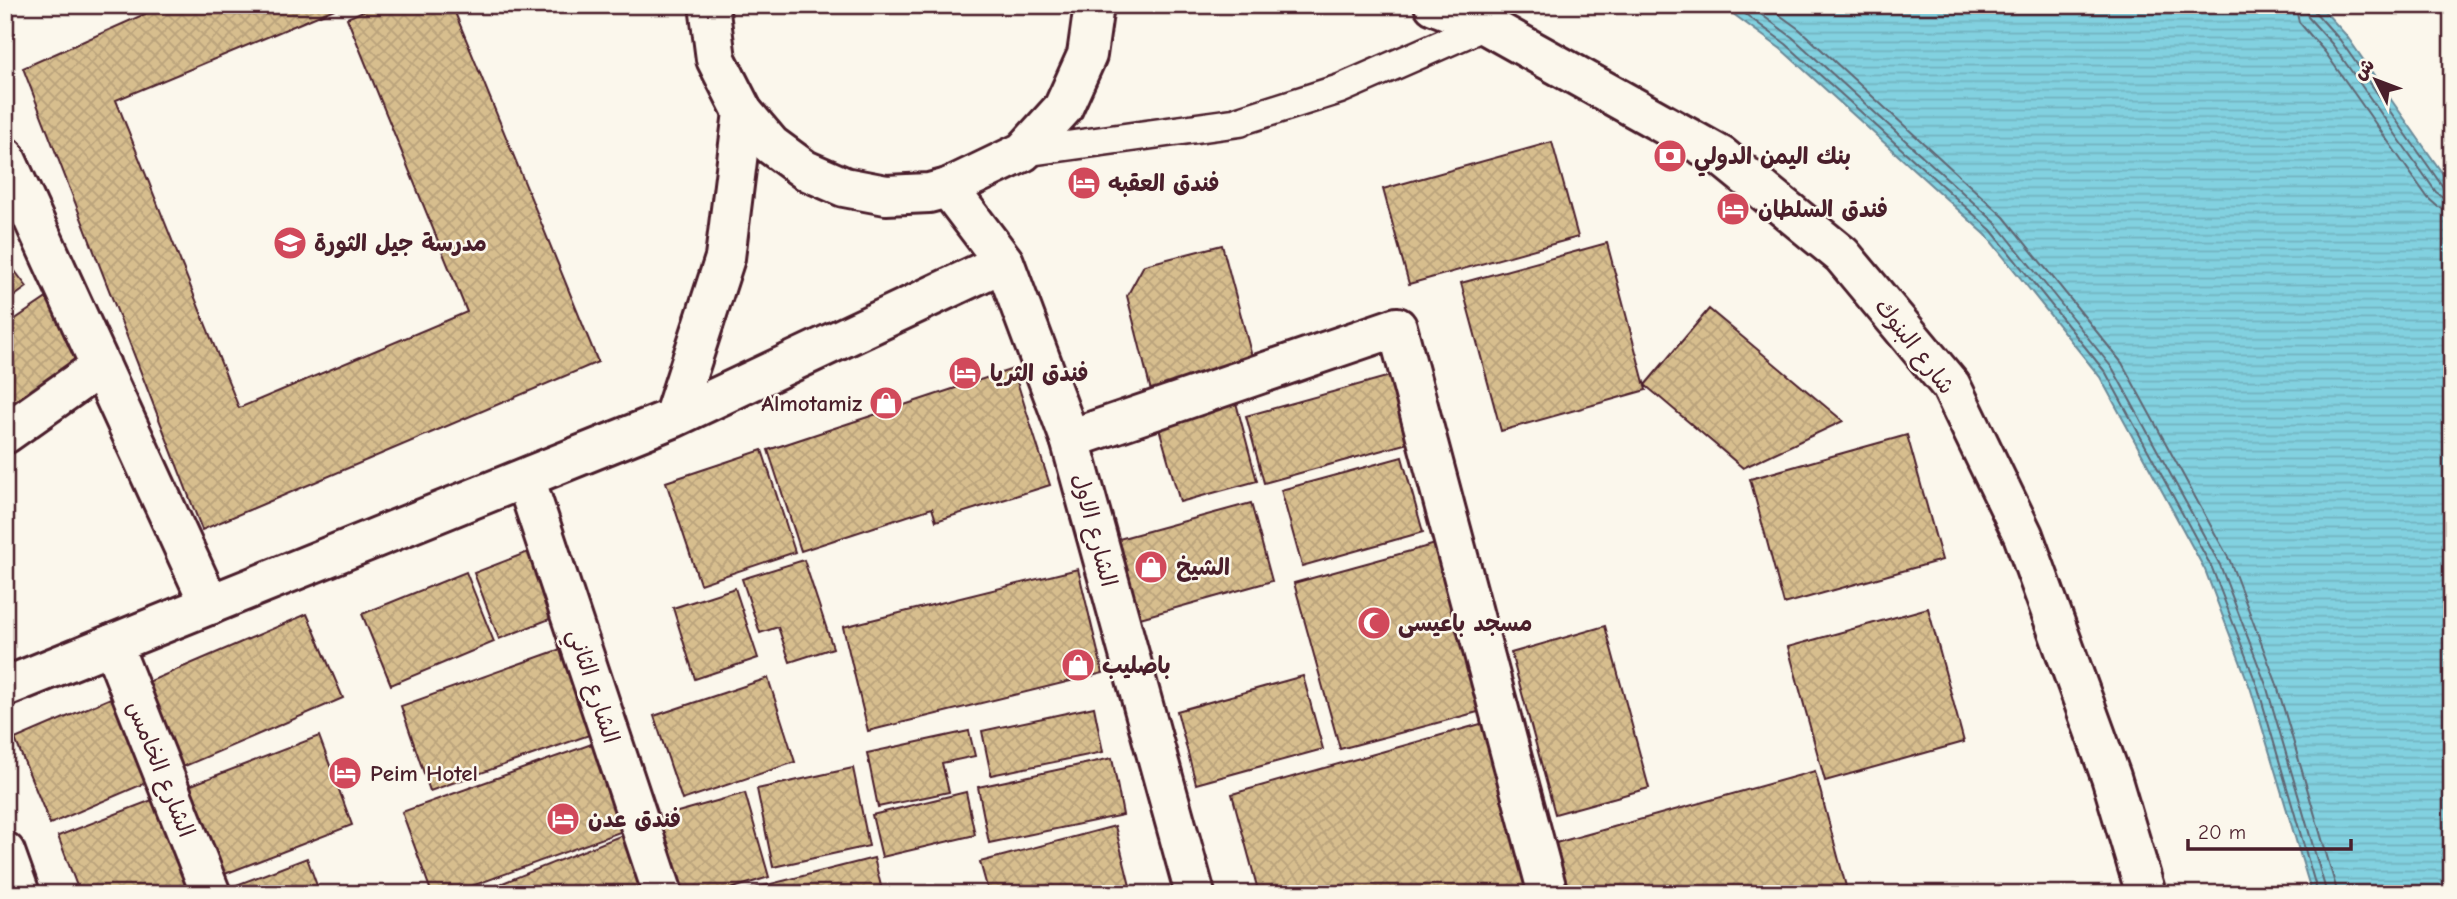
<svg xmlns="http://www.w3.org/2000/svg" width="2457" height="899" viewBox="0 0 2457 899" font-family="'Comic Neue','Playpen Sans Arabic',sans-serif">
<defs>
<pattern id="water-rules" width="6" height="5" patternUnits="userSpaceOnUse" patternTransform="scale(1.75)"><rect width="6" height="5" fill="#82d1e0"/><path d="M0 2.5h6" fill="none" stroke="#72b3c0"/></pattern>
<pattern id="building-cross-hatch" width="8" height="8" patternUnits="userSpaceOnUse" patternTransform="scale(1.75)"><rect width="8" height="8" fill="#d7be8e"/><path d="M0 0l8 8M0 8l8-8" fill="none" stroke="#baa37b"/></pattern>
</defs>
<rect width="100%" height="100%" fill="#fbf7ec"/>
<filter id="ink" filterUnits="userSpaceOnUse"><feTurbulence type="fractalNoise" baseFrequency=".0143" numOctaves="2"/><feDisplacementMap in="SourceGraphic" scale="14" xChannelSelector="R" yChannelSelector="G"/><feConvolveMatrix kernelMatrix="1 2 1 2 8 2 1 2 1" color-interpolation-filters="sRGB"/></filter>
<g filter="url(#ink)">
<path fill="url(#water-rules)" stroke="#6c8a98" stroke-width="2" d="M1721,5H2319L2346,35L2452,187V894H2312L2251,690L2205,570L2100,377L1986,235L1781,49Z"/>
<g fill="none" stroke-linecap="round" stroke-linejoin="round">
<path stroke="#606673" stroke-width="2" d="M1733,5L1786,44L1991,230L2106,373L2212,568L2258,688L2318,894
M1748,5L1792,37L1997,224L2113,369L2220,565L2266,685L2327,894
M1766,5L1799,29L2004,217L2122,363L2230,561L2276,682L2338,894
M2295,5L2299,22L2325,52L2428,198L2438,207L2452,209
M2305,5L2308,17L2333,45L2436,192L2443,197L2452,199
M2314,5L2315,12L2340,40L2443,187L2452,190"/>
</g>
<path fill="url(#building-cross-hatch)" stroke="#4a1f2b" stroke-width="2" d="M165,5H344L116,100L239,408L467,312L347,18L377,5H452L598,362L202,530L23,68Z
M1552,142L1578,237L1409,284L1383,189Z
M1607,243L1646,390L1501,431L1461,283Z
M1222,245L1254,364L1151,391L1127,296L1144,265Z
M5,258L27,287L5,303Z
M60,289L112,369L5,440V326Z
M1709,309L1843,421L1743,468L1645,385Z
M1013,369L1050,485L936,521L932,508L801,551L768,450Z
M1390,376L1408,443L1264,483L1246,416Z
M1235,399L1257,481L1180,502L1157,421Z
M1907,435L1942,560L1784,604L1750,479Z
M762,450L795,552L700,584L666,482Z
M1402,457L1423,532L1302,566L1281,490Z
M1251,503L1272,581L1140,618L1119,539Z
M1443,542L1489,709L1340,749L1294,583Z
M549,544L575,609L499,639L474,573Z
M804,560L833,648L790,662L778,627L760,633L742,579Z
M1078,569L1103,673L868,731L843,627Z
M466,572L494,642L391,685L362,614Z
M735,588L758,658L695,679L673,608Z
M1928,608L1964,742L1825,781L1788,647Z
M307,614L343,698L50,824L15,739Z
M1605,626L1649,788L1555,814L1511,653Z
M583,641L612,727L430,791L401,706Z
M1303,676L1323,749L1196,784L1177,711Z
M768,678L795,762L682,800L654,716Z
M1094,707L1103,752L991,775L982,731Z
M1484,723L1531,894H1259L1232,794Z
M969,731L975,756L942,763L949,792L878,807L867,753Z
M319,736L352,825L173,894H80L58,836Z
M600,741L631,828L450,894H432L402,812Z
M1112,758L1123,815L989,843L978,787Z
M853,768L869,846L773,867L757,789Z
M1815,771L1848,894H1558L1545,846Z
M966,792L975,835L882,857L872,815Z
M745,793L769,877L714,894H682L660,817Z
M1115,826L1132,894H989L980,862Z
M630,832L655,894H475Z
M307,858L320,894H213Z
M874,858L883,894H748L747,890Z"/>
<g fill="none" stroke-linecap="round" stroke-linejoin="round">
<defs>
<path id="service" d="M1023,152L1240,122L1239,121L1340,89L1486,25"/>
<path id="minor" d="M5,157L210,605
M5,434L101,366
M1070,439L1397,327L1548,894
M112,644L211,894
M5,852L20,894"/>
<path id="tertiary" d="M948,188L1004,262L1070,439L1195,894
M673,418L725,258L743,112
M525,478L663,894
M5,687L673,418L1004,262"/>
<path id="secondary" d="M709,5L716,59L743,112L771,145L805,170L844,187L886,195L929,193L948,188L1023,152L1063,108L1087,55L1094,5
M1434,5L1486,25L1721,156L1842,255L1951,386L2023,535L2111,777L2146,894"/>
</defs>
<use href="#service" stroke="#4a1f2b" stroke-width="33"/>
<use href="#minor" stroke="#4a1f2b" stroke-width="44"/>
<use href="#tertiary" stroke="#4a1f2b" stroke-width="44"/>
<use href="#secondary" stroke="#4a1f2b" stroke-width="44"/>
<use href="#service" stroke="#fbf7ec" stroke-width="28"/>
<use href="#minor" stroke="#fbf7ec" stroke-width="38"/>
<use href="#tertiary" stroke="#fbf7ec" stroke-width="38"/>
<use href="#secondary" stroke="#fbf7ec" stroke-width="38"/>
</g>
</g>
<defs>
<symbol id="bank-disc" viewBox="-11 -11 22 22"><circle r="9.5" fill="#d1495b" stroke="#fbf7ec"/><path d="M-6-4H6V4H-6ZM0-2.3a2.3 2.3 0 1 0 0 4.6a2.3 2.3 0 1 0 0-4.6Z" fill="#fff"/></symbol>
<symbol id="hotel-disc" viewBox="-11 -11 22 22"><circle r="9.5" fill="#d1495b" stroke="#fbf7ec"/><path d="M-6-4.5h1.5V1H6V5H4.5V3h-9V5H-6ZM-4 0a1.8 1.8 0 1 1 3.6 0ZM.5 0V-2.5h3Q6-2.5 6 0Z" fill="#fff"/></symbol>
<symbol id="school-disc" viewBox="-11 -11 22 22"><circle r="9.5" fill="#d1495b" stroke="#fbf7ec"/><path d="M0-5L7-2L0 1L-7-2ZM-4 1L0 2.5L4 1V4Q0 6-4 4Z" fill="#fff"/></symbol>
<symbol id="shop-disc" viewBox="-11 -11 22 22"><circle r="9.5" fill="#d1495b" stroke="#fbf7ec"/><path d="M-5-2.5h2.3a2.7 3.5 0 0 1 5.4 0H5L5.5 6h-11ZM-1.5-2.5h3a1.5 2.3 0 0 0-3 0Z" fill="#fff"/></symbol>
<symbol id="mosque-disc" viewBox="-11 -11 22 22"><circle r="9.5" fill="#d1495b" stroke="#fbf7ec"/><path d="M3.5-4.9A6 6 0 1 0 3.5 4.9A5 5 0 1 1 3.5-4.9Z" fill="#fff"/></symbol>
</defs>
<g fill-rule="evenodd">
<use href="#bank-disc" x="1651" y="137" width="38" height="38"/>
<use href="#hotel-disc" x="1065" y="164" width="38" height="38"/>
<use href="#hotel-disc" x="1714" y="190" width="38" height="38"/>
<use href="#school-disc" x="271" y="224" width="38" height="38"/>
<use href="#hotel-disc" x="946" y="354" width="38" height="38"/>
<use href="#shop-disc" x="867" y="384" width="38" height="38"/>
<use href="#shop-disc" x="1132" y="548" width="38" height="38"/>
<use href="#mosque-disc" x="1355" y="604" width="38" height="38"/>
<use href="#shop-disc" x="1059" y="646" width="38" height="38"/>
<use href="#hotel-disc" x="326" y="754" width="38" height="38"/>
<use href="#hotel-disc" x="544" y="800" width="38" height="38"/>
</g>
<g text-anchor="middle" stroke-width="5" stroke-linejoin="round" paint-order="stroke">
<g font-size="23" font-weight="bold" fill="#4a1f2b" stroke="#fbf7ec" text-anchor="start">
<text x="1694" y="164">بنك اليمن الدولي</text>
<text x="1108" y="191">فندق العقبه</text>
<text x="1758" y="217">فندق السلطان</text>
<text x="314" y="251">مدرسة جيل الثورة</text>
<text x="990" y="381">فندق الثريا</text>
<text x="862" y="411" text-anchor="end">Almotamiz</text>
<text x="1176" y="575">الشيخ</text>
<text x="1398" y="631">مسجد باعيسى</text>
<text x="1102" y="673">باصليب</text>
<text x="370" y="781">Peim Hotel</text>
<text x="588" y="827">فندق عدن</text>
</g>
<g font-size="23" fill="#4a1f2b" stroke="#fbf7ec">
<text transform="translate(1915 346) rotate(52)" y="8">شارع البنوك</text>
<text transform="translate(1095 530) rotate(75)" y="8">الشارع الاول</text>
<text transform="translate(594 686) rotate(72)" y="8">الشارع الثاني</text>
<text transform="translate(161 769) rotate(68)" y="8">الشارع الخامس</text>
</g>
</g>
<rect width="2457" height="899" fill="none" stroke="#fbf7ec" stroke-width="28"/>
<rect x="14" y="14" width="2429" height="871" fill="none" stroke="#4a1f2b" stroke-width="2.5" filter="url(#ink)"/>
<g transform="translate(2376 80) rotate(312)" stroke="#fbf7ec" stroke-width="5" paint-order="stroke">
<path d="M0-5L12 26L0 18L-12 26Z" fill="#4a1f2b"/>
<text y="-10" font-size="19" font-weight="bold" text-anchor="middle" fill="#4a1f2b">ش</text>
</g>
<path d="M2188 839v10h163v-10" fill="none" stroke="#4a1f2b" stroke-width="3.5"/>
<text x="2198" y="839" font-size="21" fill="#4a1f2b" stroke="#fbf7ec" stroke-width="5" paint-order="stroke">20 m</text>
</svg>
